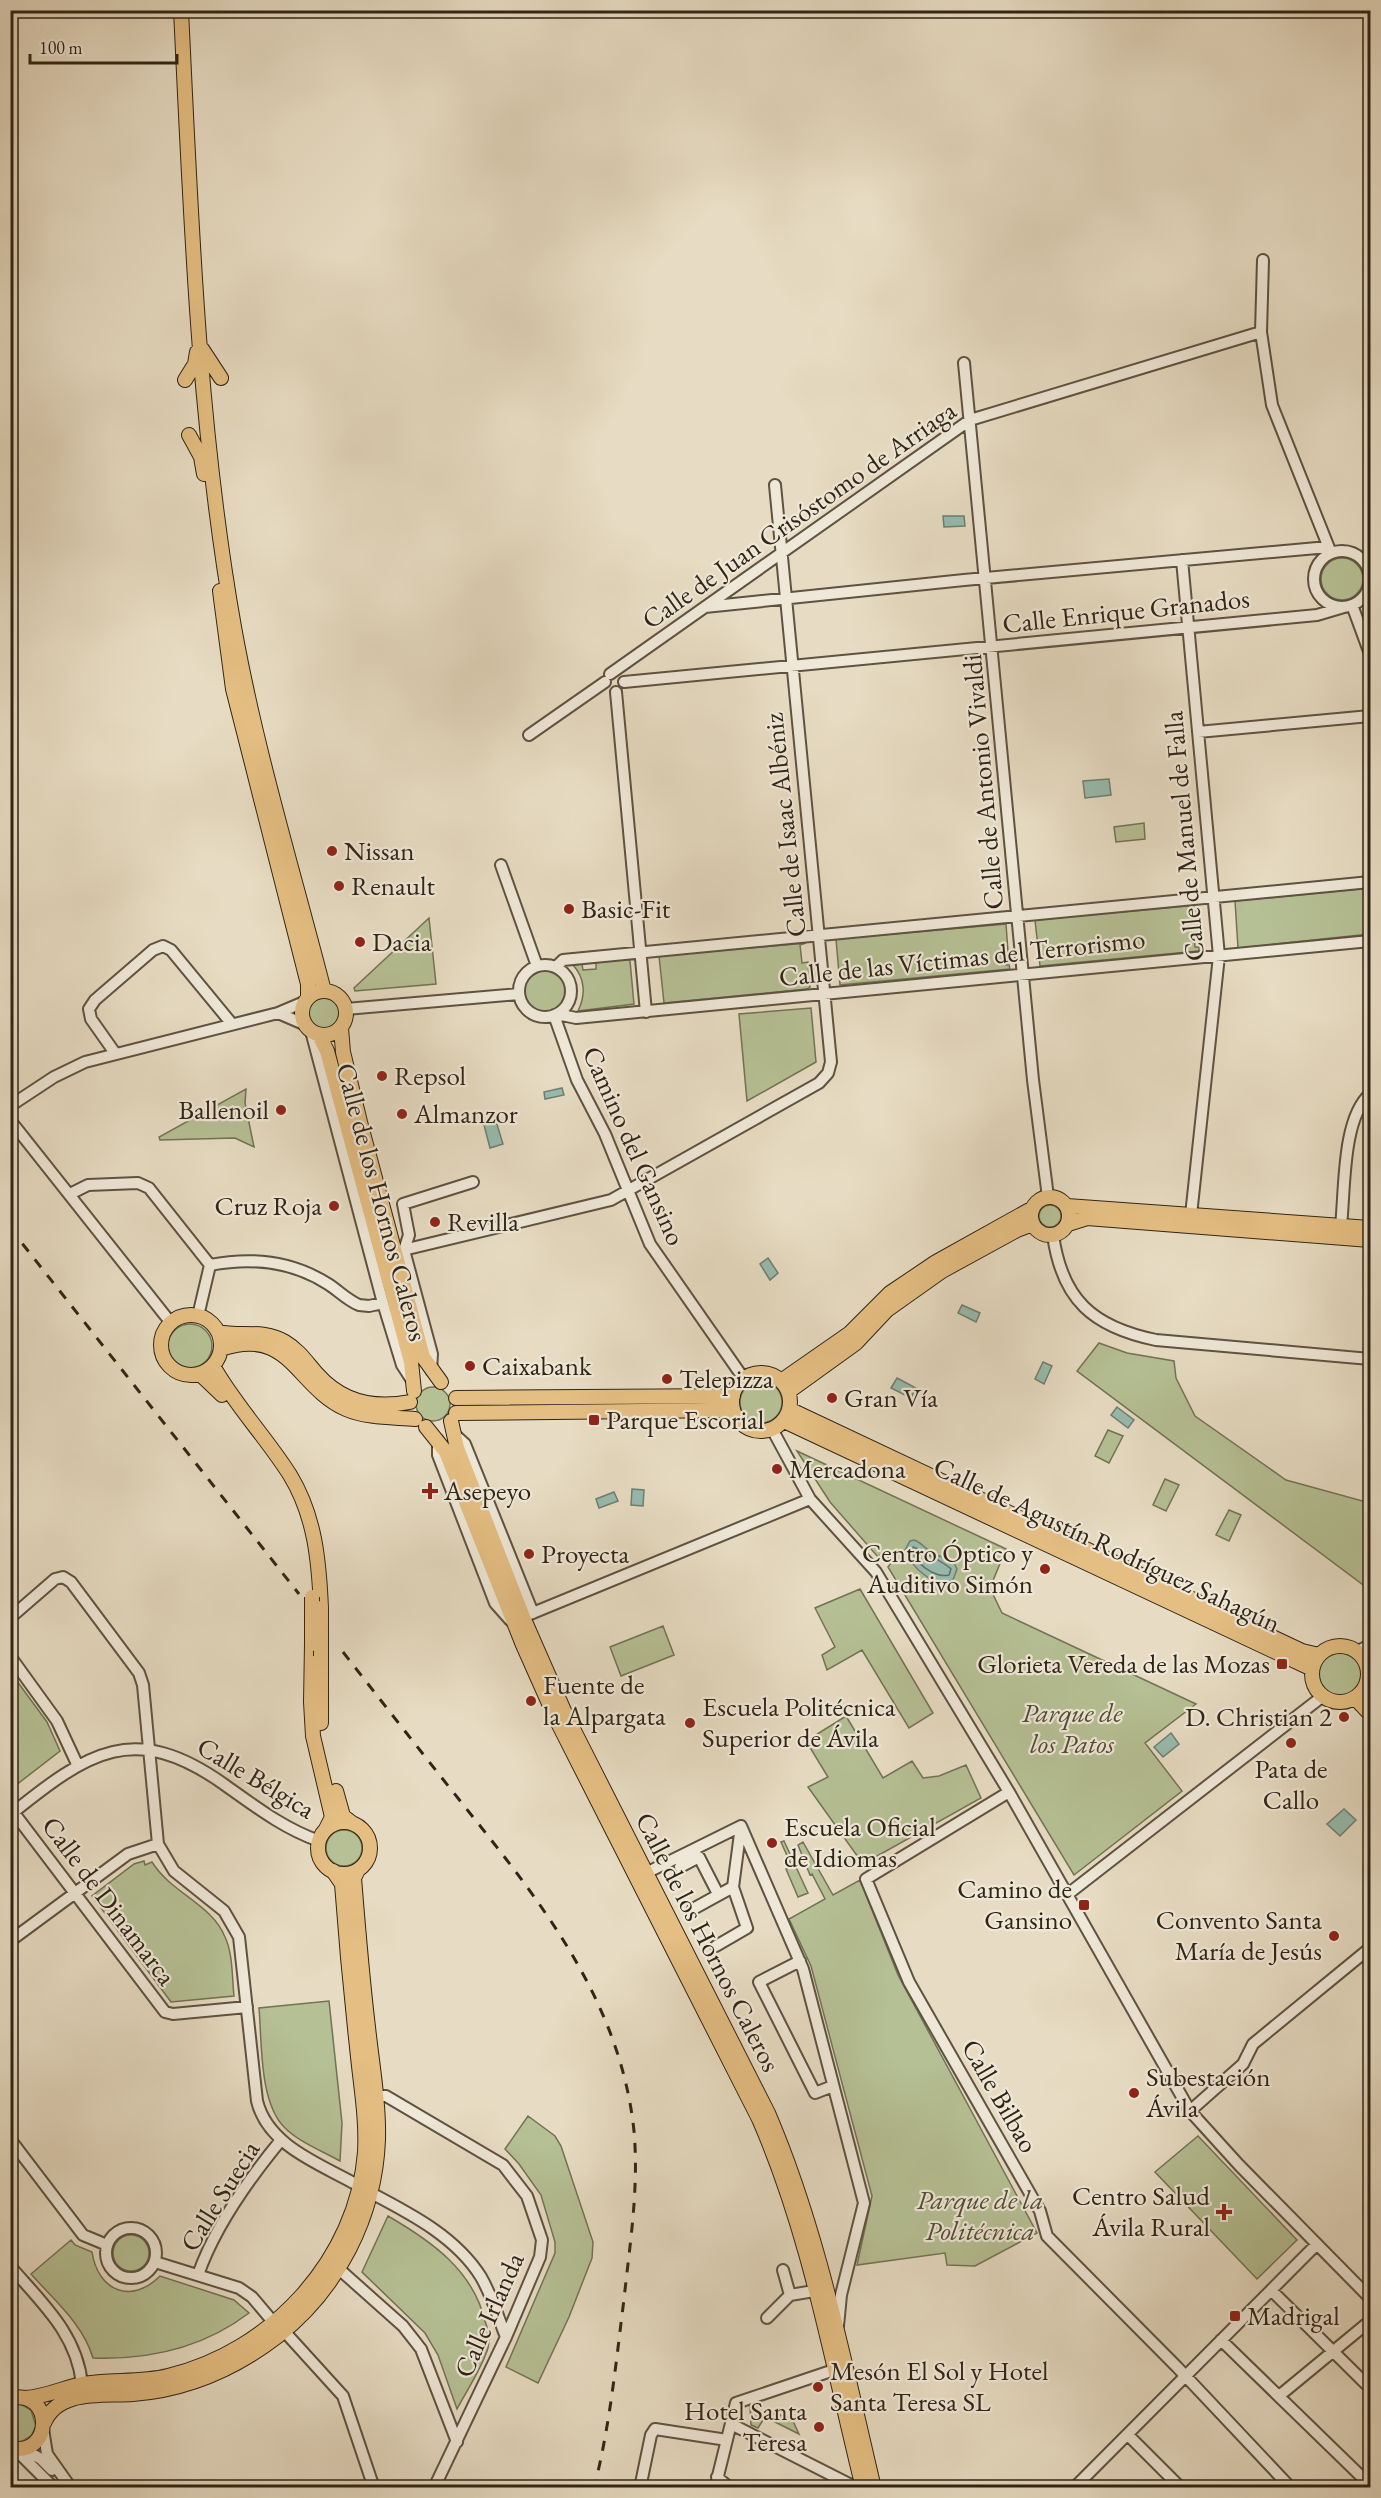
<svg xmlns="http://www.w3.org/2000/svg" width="1381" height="2498" viewBox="0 0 1381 2498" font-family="'EB Garamond',serif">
<rect width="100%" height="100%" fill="#e7dcc3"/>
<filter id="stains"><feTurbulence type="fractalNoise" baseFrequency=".00333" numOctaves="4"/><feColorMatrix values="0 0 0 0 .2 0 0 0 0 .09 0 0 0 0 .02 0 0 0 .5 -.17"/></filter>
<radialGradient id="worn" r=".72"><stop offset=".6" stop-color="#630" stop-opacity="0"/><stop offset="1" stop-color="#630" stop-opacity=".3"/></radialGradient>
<path fill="#b5c094" stroke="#727255" stroke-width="1.5" d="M1321 579a21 21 0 1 1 42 0a21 21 0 1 1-42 0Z
M1144,823L1145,839L1116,842L1114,827Z
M1370,888V934L1238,948L1235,901Z
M1197,905L1199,935L1194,936L1195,947H1199V951L1040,966L1035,920Z
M429,918L436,984L355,991L354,988Z
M1006,924L1008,952L1004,953L1006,965H1009L1010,969L840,985L836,939Z
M806,943L800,945L802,963L808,962L810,987L807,989L664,1003L659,956Z
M627,959L630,961L634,1004L578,1011C586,995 585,978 573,965L582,964L583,970L596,969V962Z
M524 992a21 21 0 1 1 42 0a21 21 0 1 1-42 0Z
M309 1013a15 15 0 1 1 30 0a15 15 0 1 1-30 0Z
M811,1008L816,1062L747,1101L739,1014Z
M246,1089L245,1103L254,1147L235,1138L160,1140L159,1137Z
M1039 1216a11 11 0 1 1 22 0a11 11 0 1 1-22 0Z
M168 1346a22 22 0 1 1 44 0a22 22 0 1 1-44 0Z
M1099,1343L1127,1353L1174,1361L1176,1378L1195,1416L1286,1480L1370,1503V1590L1077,1371Z
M740 1402a21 21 0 1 1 42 0a21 21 0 1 1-42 0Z
M416 1404a17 17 0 1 1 34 0a17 17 0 1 1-34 0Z
M1108,1430L1123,1436L1109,1463L1095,1456Z
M797,1451L1006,1549L990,1588L1002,1613L1196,1704L1145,1743L1182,1791L1074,1875L888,1567L892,1561L883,1552L878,1557L830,1502Z
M1165,1479L1179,1485L1166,1511L1153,1505Z
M1229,1510L1241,1515L1229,1541L1216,1535Z
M860,1589L933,1713L909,1728L862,1650L827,1670L822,1655L835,1647L815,1608Z
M663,1626L674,1655L621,1676L610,1647Z
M1319 1674a21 21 0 1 1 42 0a21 21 0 1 1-42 0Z
M11,1673L47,1722L60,1751L11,1789Z
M846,1716L883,1778L912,1761L923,1778L939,1776L966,1765L981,1798L863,1864L808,1787L828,1777L806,1741Z
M326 1848a18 18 0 1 1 36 0a18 18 0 1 1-36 0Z
M784,1841L808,1893L798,1897L786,1869L792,1867L781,1842Z
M803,1842L833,1895L860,1880L898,1975L1037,2233L975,2266L947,2265L945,2253L857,2265L872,2196L811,1966L789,1919L825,1899L812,1874L810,1875L798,1845Z
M144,1861L145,1865L152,1862C171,1893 212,1904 225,1937C233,1954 232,1977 234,1996L171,2002L92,1896L134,1864Z
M329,2001L342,2123L340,2161C322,2151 299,2142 285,2128C259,2103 262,2042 259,2008Z
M528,2116L555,2136L561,2146L593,2242L592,2258L569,2317L538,2383L506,2367L555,2253V2242L541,2195L519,2164L505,2149Z
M1198,2136L1297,2240L1257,2279L1155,2172Z
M388,2216C431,2241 473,2270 485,2321C488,2329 490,2339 488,2348C482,2368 467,2390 457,2409L438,2355L425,2333L362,2272Z
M113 2253a18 18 0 1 1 36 0a18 18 0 1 1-36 0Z
M71,2240L75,2245L92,2252C98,2291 131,2305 160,2276L234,2300L249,2313C203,2348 150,2360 93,2358C83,2324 54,2300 31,2274Z
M21,2404L31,2410L36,2426L31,2436L21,2442L11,2441L10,2405Z
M753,2404C763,2418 778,2411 792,2419L799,2434L765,2417L758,2428L751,2425L750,2405Z"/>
<path fill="#97bcb0" stroke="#6e7f72" stroke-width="1.5" d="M943,516H964L965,526L944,527Z
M1109,779L1111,795L1085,798L1083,781Z
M562,1088L564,1095L545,1099L544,1092Z
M495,1118L503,1144L490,1148L483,1121Z
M768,1258L778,1273L770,1280L760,1264Z
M962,1305L980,1313L976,1322L958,1313Z
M1043,1362L1052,1366L1044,1384L1035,1379Z
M897,1378L916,1388L911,1398L891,1388Z
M1117,1407L1134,1420L1128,1428L1111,1415Z
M632,1489L644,1490L643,1506L631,1505Z
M614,1492L618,1501L599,1508L596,1499Z
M914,1540C923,1543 926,1550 934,1554C944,1559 952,1556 957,1569L953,1580C935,1590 910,1566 905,1550L910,1541Z
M1171,1733L1179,1744L1163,1757L1154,1747Z
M1344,1809L1356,1820L1340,1836L1327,1824Z"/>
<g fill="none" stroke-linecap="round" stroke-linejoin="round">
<path stroke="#647063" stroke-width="1.5" d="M913,1547C917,1548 948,1565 951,1569L949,1575C936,1579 911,1562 913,1547Z"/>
<defs>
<path id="minor" d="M1263,260L1261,332L1272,405L1331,553
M964,363L1033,1080L1048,1197
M1314 579a28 28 0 1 1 56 0a28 28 0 1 1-56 0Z
M1182,560L1219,956L1191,1215
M1352,605L1370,654
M705,607L964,580L1328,547
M610,674L970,420L1261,332
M624,682L1317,615L1344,607
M616,692L646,1012
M1198,732L1370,716
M529,735L605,682
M501,865L537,966
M519 991a26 26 0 1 1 52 0a26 26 0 1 1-52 0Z
M556,967L563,960L1370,882
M346,1009L519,994
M278,1013L306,1025
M557,1014L576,1018L1370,941
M554,1015L577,1080L605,1134L650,1244L744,1379
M311,1031L383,1303L402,1365L413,1382
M115,1053L91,1019L89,1009L95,1000L153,950L163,946L171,950L232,1024
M10,1106L54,1077L85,1062L278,1013L304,1002
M10,1120L171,1323
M70,1194L88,1185L138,1183L149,1188L210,1265L198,1316
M1341,1226C1345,1190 1342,1118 1370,1094
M1053,1235C1062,1300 1093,1327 1156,1340L1370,1359
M395,1252L611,1200L819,1083L828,1073L831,1062L775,485
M210,1265C251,1257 292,1261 328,1284C339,1291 347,1300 359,1305L369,1306L383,1303
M431,1370L432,1354L404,1250L409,1235L403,1204L473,1182
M772,1429L810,1499L876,1572L1009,1792L1190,2111L1239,2165L1370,2298
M454,1434L465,1444L533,1613
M438,1440V1455L495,1603L510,1620
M523,1617L810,1499
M10,1618L55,1579L63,1577L71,1582L139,1673L143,1685L158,1844L174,1871L224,1911L239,1937L257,2101C268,2147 323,2165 359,2186
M1358,1651L1370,1645
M10,1656L57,1721L77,1764
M1366,1662L1370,1658
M1368,1669H1370
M1009,1792L866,1879L909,1982L1040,2211L1047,2236L1177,2367L1291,2488
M11,1809L165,2012L173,2014L247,2007
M10,1815C88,1752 134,1720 225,1785C256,1807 283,1828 319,1841
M680,1867L699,1857L718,1894
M646,1873L741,1826L803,1969L864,2203L841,2295L838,2326
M1068,1894L1323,1696
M693,1909L733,1887L741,1826
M10,1941L128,1854L158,1844
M716,1946L747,1928L733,1887
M800,1961L759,1982L815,2093L833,2086
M375,2096H386L503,2165L527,2196L542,2240L540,2257L506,2337L434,2488
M1190,2111L1243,2064L1253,2044L1370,1948
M10,2139L83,2235L107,2245
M371,2193C411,2214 456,2237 481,2277C492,2296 498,2317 506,2337
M106 2253a25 25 0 1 1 50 0a25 25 0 1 1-50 0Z
M155,2262L239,2288L252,2297L274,2323
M10,2266C42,2303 77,2334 82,2384
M339,2269L403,2326L421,2349L457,2442
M783,2270L790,2295
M198,2275C215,2226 248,2180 281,2140
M1271,2290L1370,2388
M767,2318L790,2295L814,2291
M284,2331L343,2396L374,2488
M1221,2340L1370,2485
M1279,2396L1370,2321
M733,2425L857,2488
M43,2429L47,2454L71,2488
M1128,2435L1181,2488
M15,2449L54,2488
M24,2449L41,2459L52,2470
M717,2477L730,2488
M640,2488L651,2435L655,2429L727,2440
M715,2488L736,2403L834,2370
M1074,2488L1317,2244"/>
<path id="major" d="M181,10C191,217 198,424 234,627C256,750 293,870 324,991
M202,349L221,378
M185,380L195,364L197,352
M189,435L201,457L204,474
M220,591L233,689L308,984V997
M302 1013a22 22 0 1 1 44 0a22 22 0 1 1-44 0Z
M341,1028L343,1052L360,1122L423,1357L441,1382
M319,1035L327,1051L411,1362L414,1391
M1031 1216a19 19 0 1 1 38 0a19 19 0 1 1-38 0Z
M1067,1206L1370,1228
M1068,1224L1087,1218L1370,1240
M161 1345a30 30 0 1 1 60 0a30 30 0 1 1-60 0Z
M218,1332C241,1337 263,1329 285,1342C300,1351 307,1363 318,1375C343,1403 375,1409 410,1402
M221,1349C290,1325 296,1387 346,1409C367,1418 393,1417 415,1419
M213,1366C235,1405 266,1437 290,1475C315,1516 319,1561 321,1608
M732 1402a29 29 0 1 1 58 0a29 29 0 1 1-58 0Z
M200,1374L222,1395
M781,1381L850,1333L890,1293L936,1262L1033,1208
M788,1392L856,1343L887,1310L942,1271L1017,1230L1033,1224
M456,1398L733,1396
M789,1409L1302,1651L1319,1655
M456,1413L733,1410
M451,1421L457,1448L523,1617L565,1713L768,2113C819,2232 844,2362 874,2488
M784,1421L1312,1669
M426,1427L446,1452L523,1645L555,1717L759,2119C810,2235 832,2364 863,2488
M312,1644L311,1702L313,1736L332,1817L326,1829
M1312 1674a28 28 0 1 1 56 0a28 28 0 1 1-56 0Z
M1355,1698L1370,1714
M321,1723V1656
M336,1791L343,1816L352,1823
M318 1848a26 26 0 1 1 52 0a26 26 0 1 1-52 0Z
M10,2398C55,2389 53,2458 10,2448
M25,2398C45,2397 63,2388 82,2384C111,2379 140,2383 168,2376C272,2351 357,2259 365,2152C367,2117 360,2081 357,2047C351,1993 346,1939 342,1884L333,1871
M44,2423C58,2389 102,2396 133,2394C187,2390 235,2369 278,2336C338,2289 375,2216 378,2140C379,2103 372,2064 368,2027C362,1977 358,1928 354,1878L358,1870"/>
</defs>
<use href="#minor" stroke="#5e5241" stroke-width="14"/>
<use href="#major" stroke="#302416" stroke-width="16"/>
<use href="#minor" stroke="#efe8d8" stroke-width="10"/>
<use href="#major" stroke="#e4be82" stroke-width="14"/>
<path stroke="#302416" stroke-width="3" stroke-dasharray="10 10" stroke-linecap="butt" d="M10,1228L299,1594
M343,1652C386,1707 429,1762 473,1817C548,1911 621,2007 634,2131C639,2188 630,2243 624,2299C616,2362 610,2426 594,2488"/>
<defs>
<path id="major-bridge" d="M321,1608V1656
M312,1644V1597"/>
</defs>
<use href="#major-bridge" stroke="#302416" stroke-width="16" stroke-linecap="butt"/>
<use href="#major-bridge" stroke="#e4be82" stroke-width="14"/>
</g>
<g fill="#8f2418" stroke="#efe8d8" stroke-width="2">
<circle cx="332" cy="851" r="6"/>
<circle cx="339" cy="886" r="6"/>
<circle cx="569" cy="909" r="6"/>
<circle cx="360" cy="942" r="6"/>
<circle cx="382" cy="1076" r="6"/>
<circle cx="281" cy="1110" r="6"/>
<circle cx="402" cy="1114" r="6"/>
<circle cx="334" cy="1206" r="6"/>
<circle cx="435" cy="1222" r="6"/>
<circle cx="470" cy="1366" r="6"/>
<circle cx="667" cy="1379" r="6"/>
<circle cx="832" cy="1398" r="6"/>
<rect x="588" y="1414" width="12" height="12" rx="3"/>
<circle cx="777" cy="1469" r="6"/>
<path d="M427 1482h6v6h6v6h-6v6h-6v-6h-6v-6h6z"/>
<circle cx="529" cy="1554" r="6"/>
<circle cx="1045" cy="1569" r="6"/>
<rect x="1276" y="1658" width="12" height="12" rx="3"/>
<circle cx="531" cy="1701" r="6"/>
<circle cx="1344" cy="1717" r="6"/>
<circle cx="690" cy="1723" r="6"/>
<circle cx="1291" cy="1743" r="6"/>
<circle cx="772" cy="1843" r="6"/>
<rect x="1078" y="1899" width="12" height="12" rx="3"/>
<circle cx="1334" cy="1936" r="6"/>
<circle cx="1134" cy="2093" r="6"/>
<path d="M1221 2203h6v6h6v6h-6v6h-6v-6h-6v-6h6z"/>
<rect x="1229" y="2310" width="12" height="12" rx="3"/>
<circle cx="818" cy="2387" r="6"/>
<circle cx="819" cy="2427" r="6"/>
</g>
<g text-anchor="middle" stroke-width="4.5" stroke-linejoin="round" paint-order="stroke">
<g font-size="27" fill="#302416" stroke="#efe8d8">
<text transform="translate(799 515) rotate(-35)" y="9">Calle de Juan Crisóstomo de Arriaga</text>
<text transform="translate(1126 611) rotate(-6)" y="9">Calle Enrique Granados</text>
<text transform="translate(983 782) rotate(-95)" y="9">Calle de Antonio Vivaldi</text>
<text transform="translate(785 825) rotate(-96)" y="9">Calle de Isaac Albéniz</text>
<text transform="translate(1184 836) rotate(-95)" y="9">Calle de Manuel de Falla</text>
<text transform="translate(962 958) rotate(-6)" y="9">Calle de las Víctimas del Terrorismo</text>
<text transform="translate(634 1146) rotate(66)" y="9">Camino del Gansino</text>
<text transform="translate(382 1202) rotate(75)" y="9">Calle de los Hornos Caleros</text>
<text transform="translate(1107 1545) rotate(25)" y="9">Calle de Agustín Rodríguez Sahagún</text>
<text transform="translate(256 1778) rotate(31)" y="9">Calle Bélgica</text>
<text transform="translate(109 1901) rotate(53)" y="9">Calle de Dinamarca</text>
<text transform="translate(708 1942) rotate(63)" y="9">Calle de los Hornos Caleros</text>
<text transform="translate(1000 2096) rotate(60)" y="9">Calle Bilbao</text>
<text transform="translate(220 2196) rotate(-58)" y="9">Calle Suecia</text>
<text transform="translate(489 2315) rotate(-66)" y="9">Calle Irlanda</text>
</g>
<g font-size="27" fill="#302416" stroke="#efe8d8" text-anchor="start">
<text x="344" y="860">Nissan</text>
<text x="351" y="895">Renault</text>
<text x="581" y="918">Basic-Fit</text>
<text x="372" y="951">Dacia</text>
<text x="394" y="1085">Repsol</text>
<text x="269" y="1119" text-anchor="end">Ballenoil</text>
<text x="414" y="1123">Almanzor</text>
<text x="322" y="1215" text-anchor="end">Cruz Roja</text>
<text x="447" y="1231">Revilla</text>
<text x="482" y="1375">Caixabank</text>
<text x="679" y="1388">Telepizza</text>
<text x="844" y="1407">Gran Vía</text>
<text x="606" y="1429">Parque Escorial</text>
<text x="789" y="1478">Mercadona</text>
<text x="444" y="1500">Asepeyo</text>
<text x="1033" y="1562" text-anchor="end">Centro Óptico y<tspan x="1033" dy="31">Auditivo Simón</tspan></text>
<text x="541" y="1563">Proyecta</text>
<text x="1270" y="1673" text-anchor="end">Glorieta Vereda de las Mozas</text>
<text x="543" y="1694">Fuente de<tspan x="543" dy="31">la Alpargata</tspan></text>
<text x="702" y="1716">Escuela Politécnica<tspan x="702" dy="31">Superior de Ávila</tspan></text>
<text x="1332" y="1726" text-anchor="end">D. Christian 2</text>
<text x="1291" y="1778" text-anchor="middle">Pata de<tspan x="1291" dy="31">Callo</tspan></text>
<text x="784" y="1836">Escuela Oficial<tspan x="784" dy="31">de Idiomas</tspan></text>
<text x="1072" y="1898" text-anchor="end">Camino de<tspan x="1072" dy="31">Gansino</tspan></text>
<text x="1322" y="1929" text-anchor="end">Convento Santa<tspan x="1322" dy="31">María de Jesús</tspan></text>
<text x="1146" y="2086">Subestación<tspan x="1146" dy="31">Ávila</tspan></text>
<text x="1210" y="2205" text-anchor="end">Centro Salud<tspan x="1210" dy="31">Ávila Rural</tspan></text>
<text x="1247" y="2325">Madrigal</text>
<text x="830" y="2380">Mesón El Sol y Hotel<tspan x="830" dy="31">Santa Teresa SL</tspan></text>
<text x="807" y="2420" text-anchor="end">Hotel Santa<tspan x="807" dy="31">Teresa</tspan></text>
</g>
<g font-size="27" font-style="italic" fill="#514b36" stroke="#efe8d8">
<text x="1072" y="1722">Parque de<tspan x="1072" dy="31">los Patos</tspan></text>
<text x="980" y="2209">Parque de la<tspan x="980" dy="31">Politécnica</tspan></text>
</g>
</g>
<rect width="1381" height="2498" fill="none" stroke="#e7dcc3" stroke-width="36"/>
<rect x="12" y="12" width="1357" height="2474" fill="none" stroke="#302416" stroke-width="3"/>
<rect x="18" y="18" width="1345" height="2462" fill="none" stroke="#302416" stroke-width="1.5"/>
<path d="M30 54v9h147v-9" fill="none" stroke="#302416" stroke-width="3"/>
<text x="39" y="54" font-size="18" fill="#302416" stroke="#efe8d8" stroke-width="4.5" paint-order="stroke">100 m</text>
<rect width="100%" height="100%" filter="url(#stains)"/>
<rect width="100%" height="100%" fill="url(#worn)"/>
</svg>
